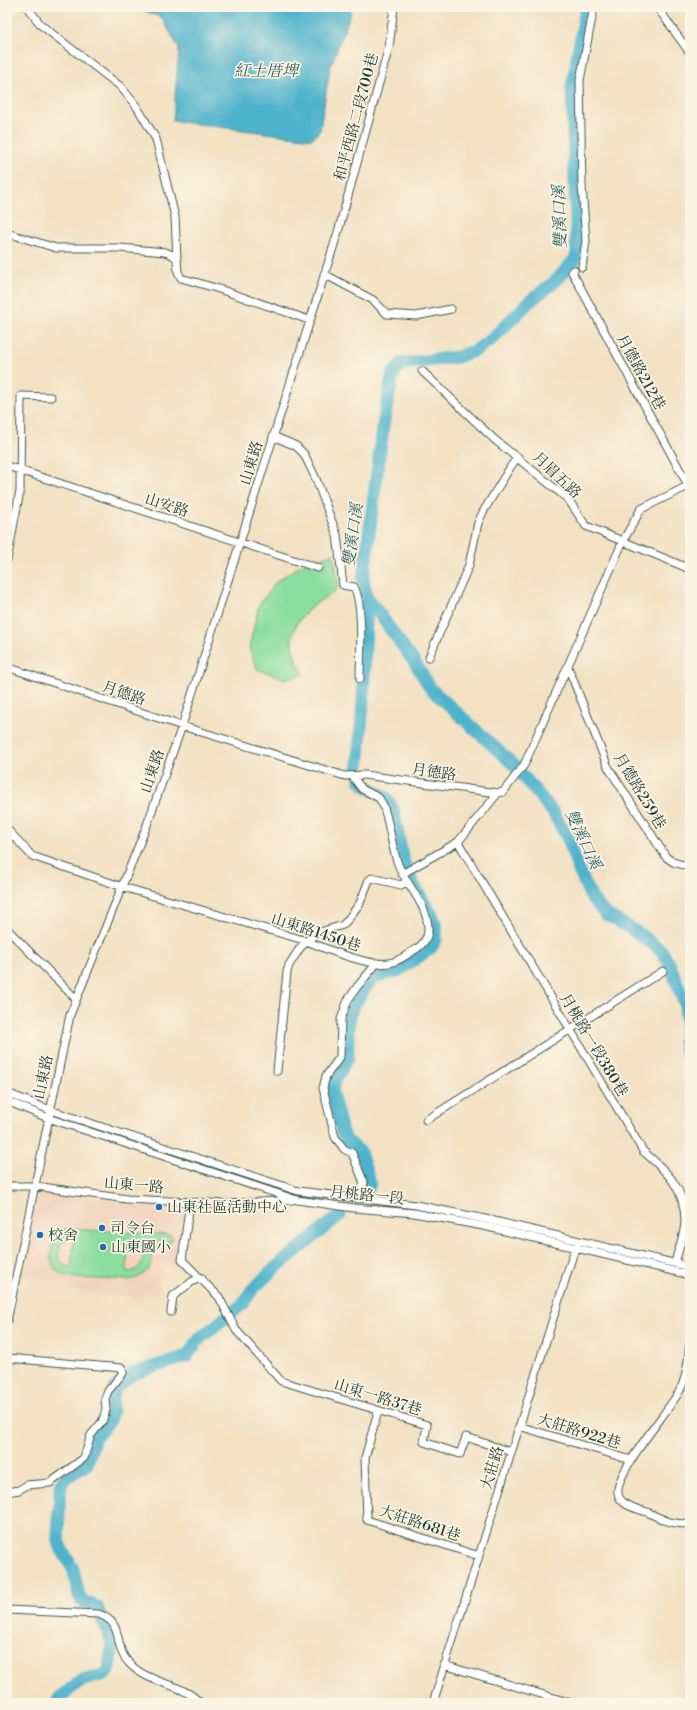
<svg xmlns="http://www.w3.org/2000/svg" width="697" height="1710" viewBox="0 0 697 1710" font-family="'Libre Bodoni','Noto Serif TC',serif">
<rect width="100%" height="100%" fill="#fcf5e5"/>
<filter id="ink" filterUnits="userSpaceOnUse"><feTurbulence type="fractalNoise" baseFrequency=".025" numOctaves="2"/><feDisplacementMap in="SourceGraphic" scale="8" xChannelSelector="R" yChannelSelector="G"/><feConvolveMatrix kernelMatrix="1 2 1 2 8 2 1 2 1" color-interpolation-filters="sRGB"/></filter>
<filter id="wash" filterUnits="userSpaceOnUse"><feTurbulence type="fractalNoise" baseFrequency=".012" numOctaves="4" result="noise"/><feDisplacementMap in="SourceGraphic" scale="16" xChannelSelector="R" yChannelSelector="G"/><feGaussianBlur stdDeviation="0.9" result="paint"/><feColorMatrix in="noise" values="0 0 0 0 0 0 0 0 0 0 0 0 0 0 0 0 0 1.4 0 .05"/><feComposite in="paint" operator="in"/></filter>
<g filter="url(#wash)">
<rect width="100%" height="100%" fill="#f2e1c2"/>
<path fill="#f2d4be" d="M38,1190L128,1201L178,1205L186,1215L179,1244L177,1267L164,1265L158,1294L143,1292L142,1299L69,1290L70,1283L21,1275Z"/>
<path fill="#8add9f" stroke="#548d6a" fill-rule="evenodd" d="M333,553L339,586C334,594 325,597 317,603C288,625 285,644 304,674L284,679L257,669L249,648L259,605L276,582L299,566Z
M55,1228L171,1235V1242L148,1241C149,1245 151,1249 152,1254C154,1268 142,1279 128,1280C111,1279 81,1280 66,1276C48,1271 47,1249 57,1237H54ZM71,1238L74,1239L71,1268L62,1264L58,1254L61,1243ZM128,1241C149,1243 147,1271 127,1272Z"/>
<path fill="#4db2cc" stroke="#367880" d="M135,7H348L351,12L330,68L320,130L312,139L173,121L179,49L162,18Z"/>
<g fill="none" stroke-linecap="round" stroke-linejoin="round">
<path stroke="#4db2cc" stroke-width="13" d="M586,7L572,88L577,257L557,280L530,301L492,339L476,350L457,357L401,364L393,374L384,420L363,580L367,597L415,663L431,689L514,765L553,812L568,839L578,868L591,897L605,914L632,929L661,950L670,965L685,1004L687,1024L684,1041L687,1053L690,1057
M366,1194L370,1183L360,1152L346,1140L342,1132L332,1092L334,1081L348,1058V1028L350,1016L355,1003L373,977L398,971L431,948L436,939V927L433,917L413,884L403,860L393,810L387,798L364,785L360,780L358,771L363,701L367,597
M57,1703L60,1697L80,1681L105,1674L109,1670L113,1643L97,1607L82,1601L79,1596L73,1569L61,1548L58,1537L60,1488L64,1479L87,1464L95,1437L110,1420L112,1411V1396L115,1388L132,1374L187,1356L201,1337L243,1304L252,1290L275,1268L340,1215"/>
</g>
</g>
<g filter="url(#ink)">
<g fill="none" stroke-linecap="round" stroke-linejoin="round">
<defs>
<path id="minor" d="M27,7L41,25L121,87L137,107L156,139L175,217L177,259
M657,7L690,53
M7,233L56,248H120L165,252L173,255L177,259L178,272L181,278L219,289L309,320
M582,267L586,241L582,186L580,80L594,7
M574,270L572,272L688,485
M324,274L373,300L387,314L416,316L451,309
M422,371L495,440L568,499L586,526L690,569
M273,436L296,446L304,454L316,479L337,535L343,585L354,587C364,606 360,657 360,679
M7,466L318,568
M7,560L20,491L21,396L51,397
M429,657L469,565L478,523L483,512L511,466L518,457
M7,667L182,726L345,776L364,775L498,793L503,792L524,765L623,541L641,509L690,485
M568,667L608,767L666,857L673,862L690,867
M7,829L32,856L123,887L307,941C326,949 369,967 389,963C398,962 405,956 413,951C422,946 429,938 428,927C427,904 406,885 398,864C391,846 390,824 383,805L379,798L362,789L353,777
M458,842L643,1151C666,1171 685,1187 685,1221C685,1234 678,1250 675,1263
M402,874L458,842L498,793
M7,929L76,999
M277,1071L287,972L289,965L300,948L307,941L320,932L343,925L349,918L360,903L369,880L372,878L401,885L406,882
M7,1093L50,1110L298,1191L416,1205L490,1220L690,1267
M7,1101L48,1118L297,1200L354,1208L414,1213L488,1227L690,1275
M426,1120L663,971
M7,1186H35L127,1199L190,1202L228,1204L292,1200
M358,1199L364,1183L352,1153L344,1149L335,1137L323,1088L326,1076L340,1057L341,1019L348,1000L357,987L377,963
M190,1202L182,1260L219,1297L236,1330L281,1381L427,1425L424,1442L460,1454L466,1437L511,1452
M171,1312L173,1296L193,1281L202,1278
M7,1321L70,1015L147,825L182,726L338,232L389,47L394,7
M690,1344C688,1360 687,1378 679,1392C667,1413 615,1472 618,1493C619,1505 637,1509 647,1512C661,1519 674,1526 690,1523
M7,1358L122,1368L123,1373L108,1391L105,1399L106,1410L102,1422L91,1435L84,1458L50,1483L27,1485L19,1490L7,1492
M378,1411L365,1458L367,1520L479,1556
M519,1426L631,1460
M7,1610L99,1614C126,1624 112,1646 129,1663C149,1685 182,1682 200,1703
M444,1665L571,1703
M433,1703L576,1245
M689,1703L690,1702"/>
</defs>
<use href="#minor" stroke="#3f5649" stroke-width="9"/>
<use href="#minor" stroke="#fff" stroke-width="7"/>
</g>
</g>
<g fill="#1f6fb2" stroke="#fcf5e5" stroke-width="1.5">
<circle cx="159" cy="1207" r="4"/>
<circle cx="102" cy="1228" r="4"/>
<circle cx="40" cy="1235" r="4"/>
<circle cx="103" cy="1247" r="4"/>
</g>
<g text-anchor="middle" stroke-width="3.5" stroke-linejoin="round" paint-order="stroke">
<g font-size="15" fill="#1f3d34" stroke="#fcf5e5">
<text transform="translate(356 117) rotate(-75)" y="5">和平西路二段700巷</text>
<text transform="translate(641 372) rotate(61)" y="5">月德路212巷</text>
<text transform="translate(251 463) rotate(-73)" y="5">山東路</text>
<text transform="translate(557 475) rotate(43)" y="5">月眉五路</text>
<text transform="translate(167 505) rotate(18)" y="5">山安路</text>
<text transform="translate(124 693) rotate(19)" y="5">月德路</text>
<text transform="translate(152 771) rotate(-71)" y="5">山東路</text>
<text transform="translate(434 772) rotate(8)" y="5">月德路</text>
<text transform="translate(640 791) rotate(59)" y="5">月德路259巷</text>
<text transform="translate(316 932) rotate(18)" y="5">山東路1450巷</text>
<text transform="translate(594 1045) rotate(59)" y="5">月桃路一段380巷</text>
<text transform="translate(43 1077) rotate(-78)" y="5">山東路</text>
<text transform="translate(134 1185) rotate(5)" y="5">山東一路</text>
<text transform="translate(367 1195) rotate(6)" y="5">月桃路一段</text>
<text transform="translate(378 1397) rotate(17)" y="5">山東一路37巷</text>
<text transform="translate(579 1431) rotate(17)" y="5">大莊路922巷</text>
<text transform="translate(492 1468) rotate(-73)" y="5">大莊路</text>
<text transform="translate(420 1523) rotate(18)" y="5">大莊路681巷</text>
</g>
<g font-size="15" fill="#1f3d34" stroke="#fcf5e5" text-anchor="start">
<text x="167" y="1212">山東社區活動中心</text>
<text x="110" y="1233">司令台</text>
<text x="48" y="1240">校舍</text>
<text x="111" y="1252">山東國小</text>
</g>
<g font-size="16" font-style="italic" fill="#2d6062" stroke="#fcf5e5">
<text x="266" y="76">紅土厝埤</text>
<text transform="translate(559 217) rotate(-92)" y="6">雙溪口溪</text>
<text transform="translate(352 535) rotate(-82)" y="6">雙溪口溪</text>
<text transform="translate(584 839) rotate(65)" y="6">雙溪口溪</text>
</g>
</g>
<rect width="697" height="1710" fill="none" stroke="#fcf5e5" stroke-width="24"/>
</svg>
